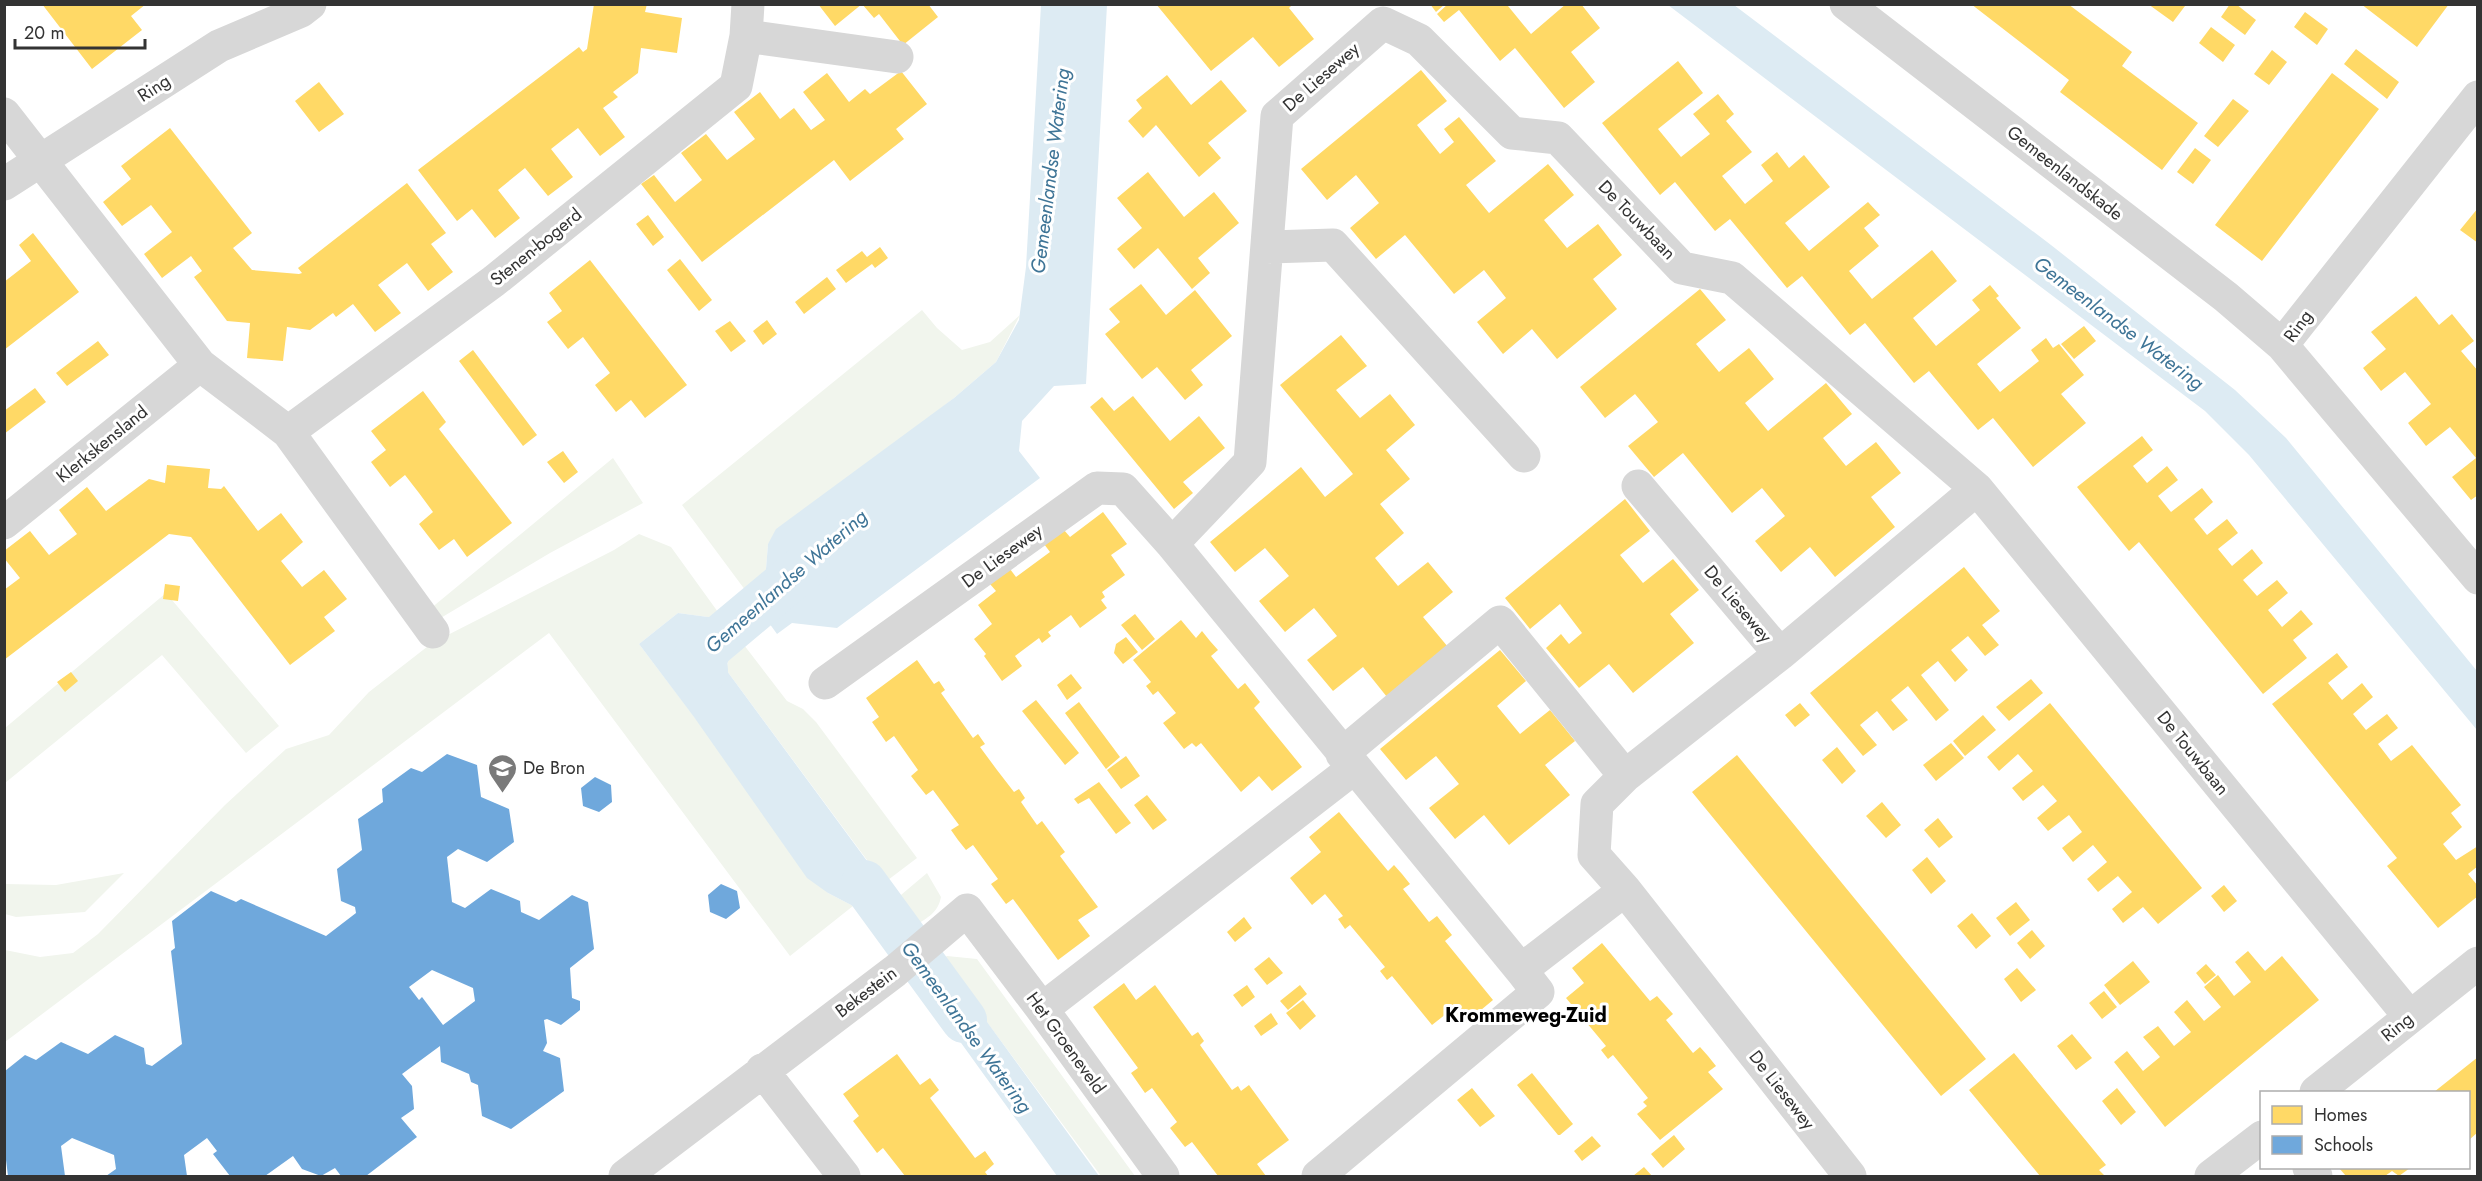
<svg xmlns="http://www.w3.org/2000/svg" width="2482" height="1181" viewBox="0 0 2482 1181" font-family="Jost,sans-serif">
<rect width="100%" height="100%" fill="#fff"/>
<path fill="#f1f5ed" d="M922,310L937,328L962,350L990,342L1020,315L996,362L954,398L768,544L765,581L754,602L682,505Z
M613,458L643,503L550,553L439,619L430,609Z
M639,534L671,547L723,619L678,613L639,644L828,893L853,906L790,956L549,633L5,1042V950L40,957L73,953L98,934L225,805L286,749L329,735L369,692L432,643L614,550Z
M166,593L279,726L246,753L162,655L5,783V728Z
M744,645L787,701L803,709L816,722L917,858L884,883L727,671C726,657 734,653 744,645Z
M124,873L85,912L16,917L5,914V884L56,885Z
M927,873L941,897C938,913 928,917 915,926L895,900Z
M947,956L977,959L1135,1176H1101L941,960Z"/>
<path fill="#ddebf3" d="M1041,5H1107L1086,384L1054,386L1022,421L1019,451L1040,478L837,628L792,623L777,634L754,602L765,581L768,544L776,529L954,398L996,362L1019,320L1026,267Z
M1668,5H1734L2051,245L2235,390L2286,438L2477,671V730L2249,455L2205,411Z
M678,613L723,619L744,645C734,653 726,657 727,671L915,926L886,948L853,906L828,893L807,878L694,717L639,644Z
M941,960L945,964L1099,1176H1057L915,979Z"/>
<path fill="#ffd966" d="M42,4H146L131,16L142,30L92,69Z
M594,4H647L645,12L682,18L677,53L641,48L638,73L613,92L618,97L603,108L625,137L600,156L578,128L565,138L551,149L573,177L548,196L525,168L498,190L520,218L495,238L472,209L457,221L418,170L579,47L583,52L587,49Z
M818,4H862L835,26Z
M862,4H928L938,17L903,45L879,14L874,18Z
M1156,4H1293L1289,8L1314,39L1279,67L1253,37L1211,71Z
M1430,4H1445L1436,12Z
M1448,4H1509L1508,6L1531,34L1566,4H1581L1600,28L1571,52L1595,82L1564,108L1515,48L1500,61L1459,10L1444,22L1437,14Z
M1971,4H2068L2132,52L2122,66L2198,123L2162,170L2060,92L2069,80Z
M2148,4H2183L2185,6L2173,22Z
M2230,4H2236L2256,20L2245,35L2221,17Z
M2361,4H2449L2417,47Z
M2305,12L2328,29L2317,45L2294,27Z
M2211,27L2235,45L2223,62L2199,43Z
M2356,49L2399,82L2387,99L2344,64Z
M2272,50L2287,62L2269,85L2254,74Z
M1678,61L1703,93L1658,129L1681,157L1710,134L1693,114L1718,94L1734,114L1726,121L1752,152L1722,176L1745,204L1773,181L1761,165L1777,152L1789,168L1804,155L1830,187L1785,223L1809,251L1868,202L1880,215L1864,228L1879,246L1849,271L1872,299L1932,250L1957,281L1913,318L1936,346L1980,310L1972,300L1990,285L1999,296L1996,298L2021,328L1977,364L2000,392L2039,361L2031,350L2046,338L2053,348L2059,344L2084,375L2061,394L2086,423L2033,467L1993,418L1978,430L1929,371L1914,383L1865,323L1850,335L1802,276L1787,288L1730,219L1715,231L1675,182L1660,195L1602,123Z
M1421,70L1447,101L1417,125L1440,154L1454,142L1444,129L1459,117L1496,161L1466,185L1489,213L1548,164L1574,195L1544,220L1567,248L1598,224L1622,255L1593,279L1617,309L1557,359L1532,329L1503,354L1477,322L1506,298L1484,270L1454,294L1405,235L1376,259L1350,228L1379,203L1356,175L1327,200L1301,169Z
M901,71L927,104L896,129L904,139L850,181L834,160L702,262L641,184L654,175L675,202L702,180L681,153L693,144L706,134L727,160L755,139L734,112L760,92L780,119L794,108L811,130L825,120L803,92L827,73L849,102L865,89L870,94Z
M2332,73L2379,109L2262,261L2215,225Z
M1167,75L1191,105L1221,80L1247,111L1208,143L1221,158L1199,177L1156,125L1143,138L1128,121L1142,108L1136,100Z
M319,82L344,114L319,132L295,101Z
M2233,99L2249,111L2218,147L2204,136Z
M170,128L252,233L233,248L252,270L299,274L302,273L298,268L407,183L446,233L431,244L453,272L428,291L407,263L378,285L401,313L375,332L353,304L336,317L333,313L310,330L287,327L283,361L247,358L250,323L227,321L194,277L202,271L191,256L162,278L144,254L172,232L151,205L122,226L103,202L131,179L121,166Z
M2195,148L2211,160L2193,184L2177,172Z
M1148,172L1184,217L1214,192L1239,223L1198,258L1210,273L1192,289L1158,248L1134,269L1117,249L1142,228L1117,198Z
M2478,208V243L2460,230Z
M648,215L664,237L653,246L636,224Z
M33,233L79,292L4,350V282L31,261L19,245Z
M880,247L888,258L875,268L872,264L846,283L836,270L862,251L867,257Z
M680,259L712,300L699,311L667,270Z
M590,260L687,385L645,418L631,400L616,412L595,385L610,373L597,356L583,337L568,349L547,322L562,311L549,293Z
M827,277L836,289L804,314L795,302Z
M1141,284L1166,315L1195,290L1232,336L1191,370L1203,385L1185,400L1157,367L1142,379L1105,334L1120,322L1109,309Z
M1700,289L1726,320L1696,344L1719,372L1749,348L1774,379L1745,403L1768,431L1826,383L1852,414L1823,438L1846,466L1876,442L1901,473L1871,497L1895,527L1835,577L1810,547L1781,572L1755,541L1785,516L1762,488L1732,513L1683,453L1654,477L1628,446L1658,422L1635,394L1605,418L1580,387Z
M2416,296L2439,325L2452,314L2474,341L2461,351L2478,371V495L2471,500L2452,477L2476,458L2450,427L2426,446L2408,423L2431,404L2405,372L2381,391L2363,368L2386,349L2371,332Z
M767,320L777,334L763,345L753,331Z
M730,321L746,341L731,352L715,331Z
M2084,326L2096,341L2074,359L2061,344Z
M1341,335L1367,366L1336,390L1360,418L1390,394L1415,425L1386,450L1410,479L1380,504L1404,533L1375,558L1398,586L1428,562L1453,592L1423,617L1448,647L1387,697L1363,667L1333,691L1307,660L1337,636L1314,608L1285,632L1259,601L1289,576L1265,548L1235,572L1210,542L1301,467L1325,497L1353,474L1280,385Z
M98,341L109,355L67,386L56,373Z
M473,350L537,435L523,446L459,361Z
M35,388L46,402L4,434V411Z
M423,391L446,422L439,429L512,523L467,557L454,539L439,550L419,524L433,512L419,493L405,475L390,487L371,462L386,450L371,431Z
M1133,396L1170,441L1199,416L1225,448L1183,482L1193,493L1174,509L1090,407L1102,397L1114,411Z
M2142,436L2153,450L2133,466L2147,483L2167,466L2178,480L2158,496L2171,512L2202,488L2213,502L2194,519L2207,535L2227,519L2238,533L2218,549L2232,566L2252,549L2263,563L2243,580L2257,596L2277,580L2288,593L2268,610L2282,627L2301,610L2313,624L2293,640L2307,658L2263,694L2139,542L2129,551L2077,487Z
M563,451L578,472L564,483L547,462Z
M167,465L210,469L208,488L221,489L224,486L258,531L281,513L303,542L281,561L302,587L324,570L347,599L324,617L335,631L290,665L191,537L169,534L4,660V590L20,578L4,558V551L30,531L49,555L77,534L59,510L87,487L106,511L149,479L165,483Z
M1625,499L1650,531L1620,555L1643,583L1673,559L1699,590L1670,614L1694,643L1633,693L1609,664L1579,688L1546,648L1561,634L1569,644L1582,633L1560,604L1530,629L1505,598Z
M1103,512L1127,544L1111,555L1125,575L1102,592L1105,597L1101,600L1107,608L1080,628L1071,615L1048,632L1051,636L1042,643L1039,638L1015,656L1022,666L1002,681L984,656L986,654L974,639L992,624L978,605L996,591L990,584L1010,569L1016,577L1050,552L1044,544L1064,530L1070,537Z
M1964,567L2000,611L1982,625L1999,645L1985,656L1968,636L1951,650L1968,670L1955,682L1938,661L1921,675L1949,710L1936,721L1908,686L1891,700L1908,720L1893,731L1877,711L1860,725L1877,745L1863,756L1810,693Z
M165,584L180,586L178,601L163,599Z
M1135,614L1155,639L1142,650L1121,625Z
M1181,620L1196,638L1202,631L1210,641L1218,650L1211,656L1238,689L1245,683L1260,702L1254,708L1302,767L1272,791L1259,776L1241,792L1201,743L1196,747L1192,743L1184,749L1163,723L1176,713L1158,691L1153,695L1146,686L1151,682L1133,660Z
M1126,637L1138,652L1123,664L1114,653L1116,644Z
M1500,650L1526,681L1497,706L1520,734L1550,710L1575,741L1545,765L1570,795L1509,845L1484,815L1455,839L1429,808L1459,784L1436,756L1406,780L1380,749Z
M2337,653L2348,667L2328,683L2342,700L2362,683L2373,697L2353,714L2366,730L2387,714L2398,728L2378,744L2391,761L2412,745L2461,805L2451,813L2462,827L2443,844L2456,860L2478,846V866L2468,874L2478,886V896L2438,928L2387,866L2397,858L2272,704Z
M917,660L934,684L939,681L945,690L941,693L973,738L978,734L985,744L980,747L997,770L1014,792L1019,789L1025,798L1021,802L1037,825L1042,821L1065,852L1060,856L1098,907L1078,920L1090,936L1058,960L1013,899L1006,904L991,884L998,879L973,845L966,850L958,840L951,830L959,825L933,790L926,795L918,785L911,776L918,770L894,736L886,742L872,722L879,717L866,698Z
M71,672L78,681L65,692L57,682Z
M1071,674L1082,688L1067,700L1057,685Z
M2031,679L2043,693L2009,721L1996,707Z
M1036,700L1079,753L1065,765L1022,711Z
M1079,702L1120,757L1106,769L1065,713Z
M1800,703L1810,715L1795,727L1785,715Z
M2050,703L2202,888L2158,924L2143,907L2123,923L2112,909L2132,892L2118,876L2098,892L2087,879L2107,862L2093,845L2073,862L2062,848L2082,832L2069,815L2048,831L2037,818L2057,801L2043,785L2023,801L2012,788L2033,771L2018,754L1999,771L1987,757Z
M1983,715L1996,730L1965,756L1953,741Z
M1951,743L1964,758L1936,781L1923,765Z
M1837,747L1856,771L1842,784L1822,760Z
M1737,755L1986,1059L1941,1096L1692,792Z
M1126,756L1140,776L1121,789L1107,770Z
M1099,782L1131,823L1116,834L1089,798L1078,804L1074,799Z
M1147,795L1167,820L1153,830L1134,805Z
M1882,802L1901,825L1886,838L1866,816Z
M1339,812L1388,871L1394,865L1402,874L1410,884L1403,889L1429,922L1437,916L1452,935L1445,941L1493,1000L1463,1025L1451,1010L1432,1025L1392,976L1387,980L1380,971L1385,967L1350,925L1345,929L1338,919L1343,916L1325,894L1312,905L1290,878L1321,852L1309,837Z
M1938,818L1953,837L1939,848L1924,830Z
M1927,857L1946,881L1931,894L1912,870Z
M2224,885L2237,901L2224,912L2211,896Z
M2016,902L2030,920L2010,936L1996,918Z
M1972,913L1991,936L1976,949L1957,926Z
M1244,917L1252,928L1235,942L1227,932Z
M2032,930L2045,946L2030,959L2017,943Z
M1602,943L1650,1001L1657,996L1673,1014L1666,1020L1693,1053L1700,1047L1708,1056L1716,1066L1708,1072L1723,1089L1660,1140L1637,1114L1647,1106L1643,1102L1648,1098L1613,1055L1608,1059L1601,1050L1606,1046L1566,998L1584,983L1572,968Z
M2248,951L2265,971L2282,956L2319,1000L2165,1127L2114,1062L2127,1051L2143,1071L2160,1057L2143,1037L2158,1026L2174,1046L2191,1032L2174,1012L2187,1000L2204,1021L2221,1007L2204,987L2218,975L2234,996L2251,982L2235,962Z
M1269,957L1283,973L1267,985L1254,969Z
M2133,961L2150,982L2120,1005L2104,985Z
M2206,964L2216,975L2205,984L2196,973Z
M2017,968L2036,990L2021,1002L2004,979Z
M1124,983L1136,1000L1155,985L1192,1036L1198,1032L1204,1041L1200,1045L1232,1090L1238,1086L1241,1091L1249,1085L1289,1140L1257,1164L1266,1176H1218L1192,1142L1185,1147L1177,1137L1170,1128L1177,1122L1152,1088L1145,1093L1131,1073L1138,1068L1093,1007Z
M1247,985L1255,997L1242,1007L1233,995Z
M1300,985L1307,994L1288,1010L1280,1001Z
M2104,991L2117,1007L2102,1019L2089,1003Z
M1303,1000L1316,1016L1300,1030L1286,1013Z
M1271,1013L1278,1024L1261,1036L1254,1026Z
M2072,1034L2092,1058L2076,1070L2057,1046Z
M2014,1053L2106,1165L2099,1170L2105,1176H2040L1969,1090Z
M897,1054L920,1085L930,1078L939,1090L930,1098L975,1158L985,1151L994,1164L985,1172L988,1176H905L883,1148L877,1153L853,1121L859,1116L843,1094Z
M2478,1057V1132L2469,1140V1092H2434Z
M1532,1073L1573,1124L1560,1135H1558L1517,1085Z
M1472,1088L1495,1116L1480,1127L1457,1100Z
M2117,1088L2136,1112L2121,1125L2102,1101Z
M1674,1135L1685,1149L1663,1168L1651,1154Z
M1592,1136L1601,1146L1582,1161L1574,1151Z
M1644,1167L1652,1176H1633Z
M2339,1168H2410L2399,1176L2392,1171L2385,1176H2346Z"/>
<path fill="#6fa8dc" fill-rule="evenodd" d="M447,754L477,765L481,797L509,809L514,842L487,862L458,849L447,857L452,902L465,908L491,889L520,901L521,912L539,920L572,895L588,902L594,949L570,968L572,998L580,1001V1010L561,1025L547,1019L544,1020L547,1043L543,1051L560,1058L564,1091L511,1129L482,1116L478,1085L471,1082L469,1074L441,1062L440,1046L402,1074L412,1086L414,1109L401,1118L417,1137L366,1176H341L335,1168L321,1176L302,1169L293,1156L265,1176H230L213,1154L217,1151L207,1138L184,1155L187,1176H106L116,1169L114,1155L72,1138L61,1146L65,1176H8L5,1152V1071L25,1055L36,1060L61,1042L88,1054L115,1035L144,1048L146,1064L152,1066L182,1044L171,951L175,948L172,921L211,891L236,902L241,899L326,936L356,913L355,907L341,901L337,869L362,850L358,819L383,802L382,789L411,768L422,772ZM432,970L473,988L475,1001L443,1025L422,997L419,1000L409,987Z
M595,777L611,785L612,802L599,812L583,806L581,788Z
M721,884L737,891L740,908L726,919L710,912L708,895Z"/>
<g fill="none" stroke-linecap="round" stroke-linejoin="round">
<path stroke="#ddebf3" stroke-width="46" d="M705,670L696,658L807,565
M864,883L964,1020"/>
<path stroke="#d7d7d7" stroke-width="33" d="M1846,4L2226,297L2282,345L2478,578
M746,36L897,57
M4,114L200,365L288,432L494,281L736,86L746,36L748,4
M4,184L219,46L301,11L310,4
M1267,247L1333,245L1524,456
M2282,345L2478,97
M288,432L433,632
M1638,486L1780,654L1625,776L1597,804L1594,855L1625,890L1850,1176
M4,523L200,365
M1780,654L1977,489
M825,683L1097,488L1123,489L1172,544
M1342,754L1500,622L1625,776
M1521,970L1172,544L1250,462L1277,116L1383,23L1419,40L1512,133L1558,138L1682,268L1732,278L1977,489L2410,1017
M1042,1009L1354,768
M762,1070L844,1176
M2316,1092L2478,963
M2309,1168L2316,1176
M625,1176L895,971L967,910L1042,1009L1163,1176
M1318,1176L1538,992L1521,970L1625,890
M2211,1176L2262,1137"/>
</g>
<defs>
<symbol id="school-pin" viewBox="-11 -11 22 30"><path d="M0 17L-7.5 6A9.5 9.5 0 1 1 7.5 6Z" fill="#7a7a7a" stroke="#fff"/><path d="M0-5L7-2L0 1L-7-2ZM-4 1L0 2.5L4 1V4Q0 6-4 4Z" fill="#fff"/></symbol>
</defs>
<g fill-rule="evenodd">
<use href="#school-pin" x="486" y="752" width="33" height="45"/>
</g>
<g text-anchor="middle" stroke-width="6" stroke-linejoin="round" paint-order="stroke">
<g font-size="18" fill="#333" stroke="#fff">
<text transform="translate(1321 77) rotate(-41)" y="6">De Liesewey</text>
<text transform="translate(154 88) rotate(-33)" y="6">Ring</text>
<text transform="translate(2065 173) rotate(38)" y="6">Gemeenlandskade</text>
<text transform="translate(1637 220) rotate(46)" y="6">De Touwbaan</text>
<text transform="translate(536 247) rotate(-39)" y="6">Stenen-bogerd</text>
<text transform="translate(2298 326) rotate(-54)" y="6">Ring</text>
<text transform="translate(102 444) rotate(-39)" y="6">Klerkskensland</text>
<text transform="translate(1002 556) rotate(-36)" y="6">De Liesewey</text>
<text transform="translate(1738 604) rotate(50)" y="6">De Liesewey</text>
<text transform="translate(2193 753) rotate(51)" y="6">De Touwbaan</text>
<text transform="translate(866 992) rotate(-37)" y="6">Bekestein</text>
<text transform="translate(2397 1027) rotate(-39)" y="6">Ring</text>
<text transform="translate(1066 1043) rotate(54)" y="6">Het Groeneveld</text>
<text transform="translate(1782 1090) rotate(52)" y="6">De Liesewey</text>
</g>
<g font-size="18" fill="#333" stroke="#fff" text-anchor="start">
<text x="523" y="774">De Bron</text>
</g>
<g font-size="20" font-style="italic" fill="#3f7597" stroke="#fff">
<text transform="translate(1050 171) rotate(-83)" y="7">Gemeenlandse Watering</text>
<text transform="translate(2119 323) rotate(37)" y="7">Gemeenlandse Watering</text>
<text transform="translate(786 581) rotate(-41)" y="7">Gemeenlandse Watering</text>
<text transform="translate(967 1027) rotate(54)" y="7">Gemeenlandse Watering</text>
</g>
<g font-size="20" font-weight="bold" fill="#000" stroke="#fff">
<text x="1526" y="1022">Krommeweg-Zuid</text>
</g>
</g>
<rect width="2482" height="1181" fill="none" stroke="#333333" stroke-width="12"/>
<rect x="2260" y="1091" width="210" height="78" fill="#ffffff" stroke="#adadad" stroke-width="1.5"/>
<rect x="2272" y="1106" width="30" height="18" fill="#ffd966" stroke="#adadad" stroke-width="1.5"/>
<text x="2314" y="1121" font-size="18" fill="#333333">Homes</text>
<rect x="2272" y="1136" width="30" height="18" fill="#6fa8dc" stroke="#adadad" stroke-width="1.5"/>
<text x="2314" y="1151" font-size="18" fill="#333333">Schools</text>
<path d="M15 39v9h130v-9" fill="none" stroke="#333333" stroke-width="3"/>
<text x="24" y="39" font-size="18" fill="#333333" stroke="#ffffff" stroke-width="4.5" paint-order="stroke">20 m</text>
</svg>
